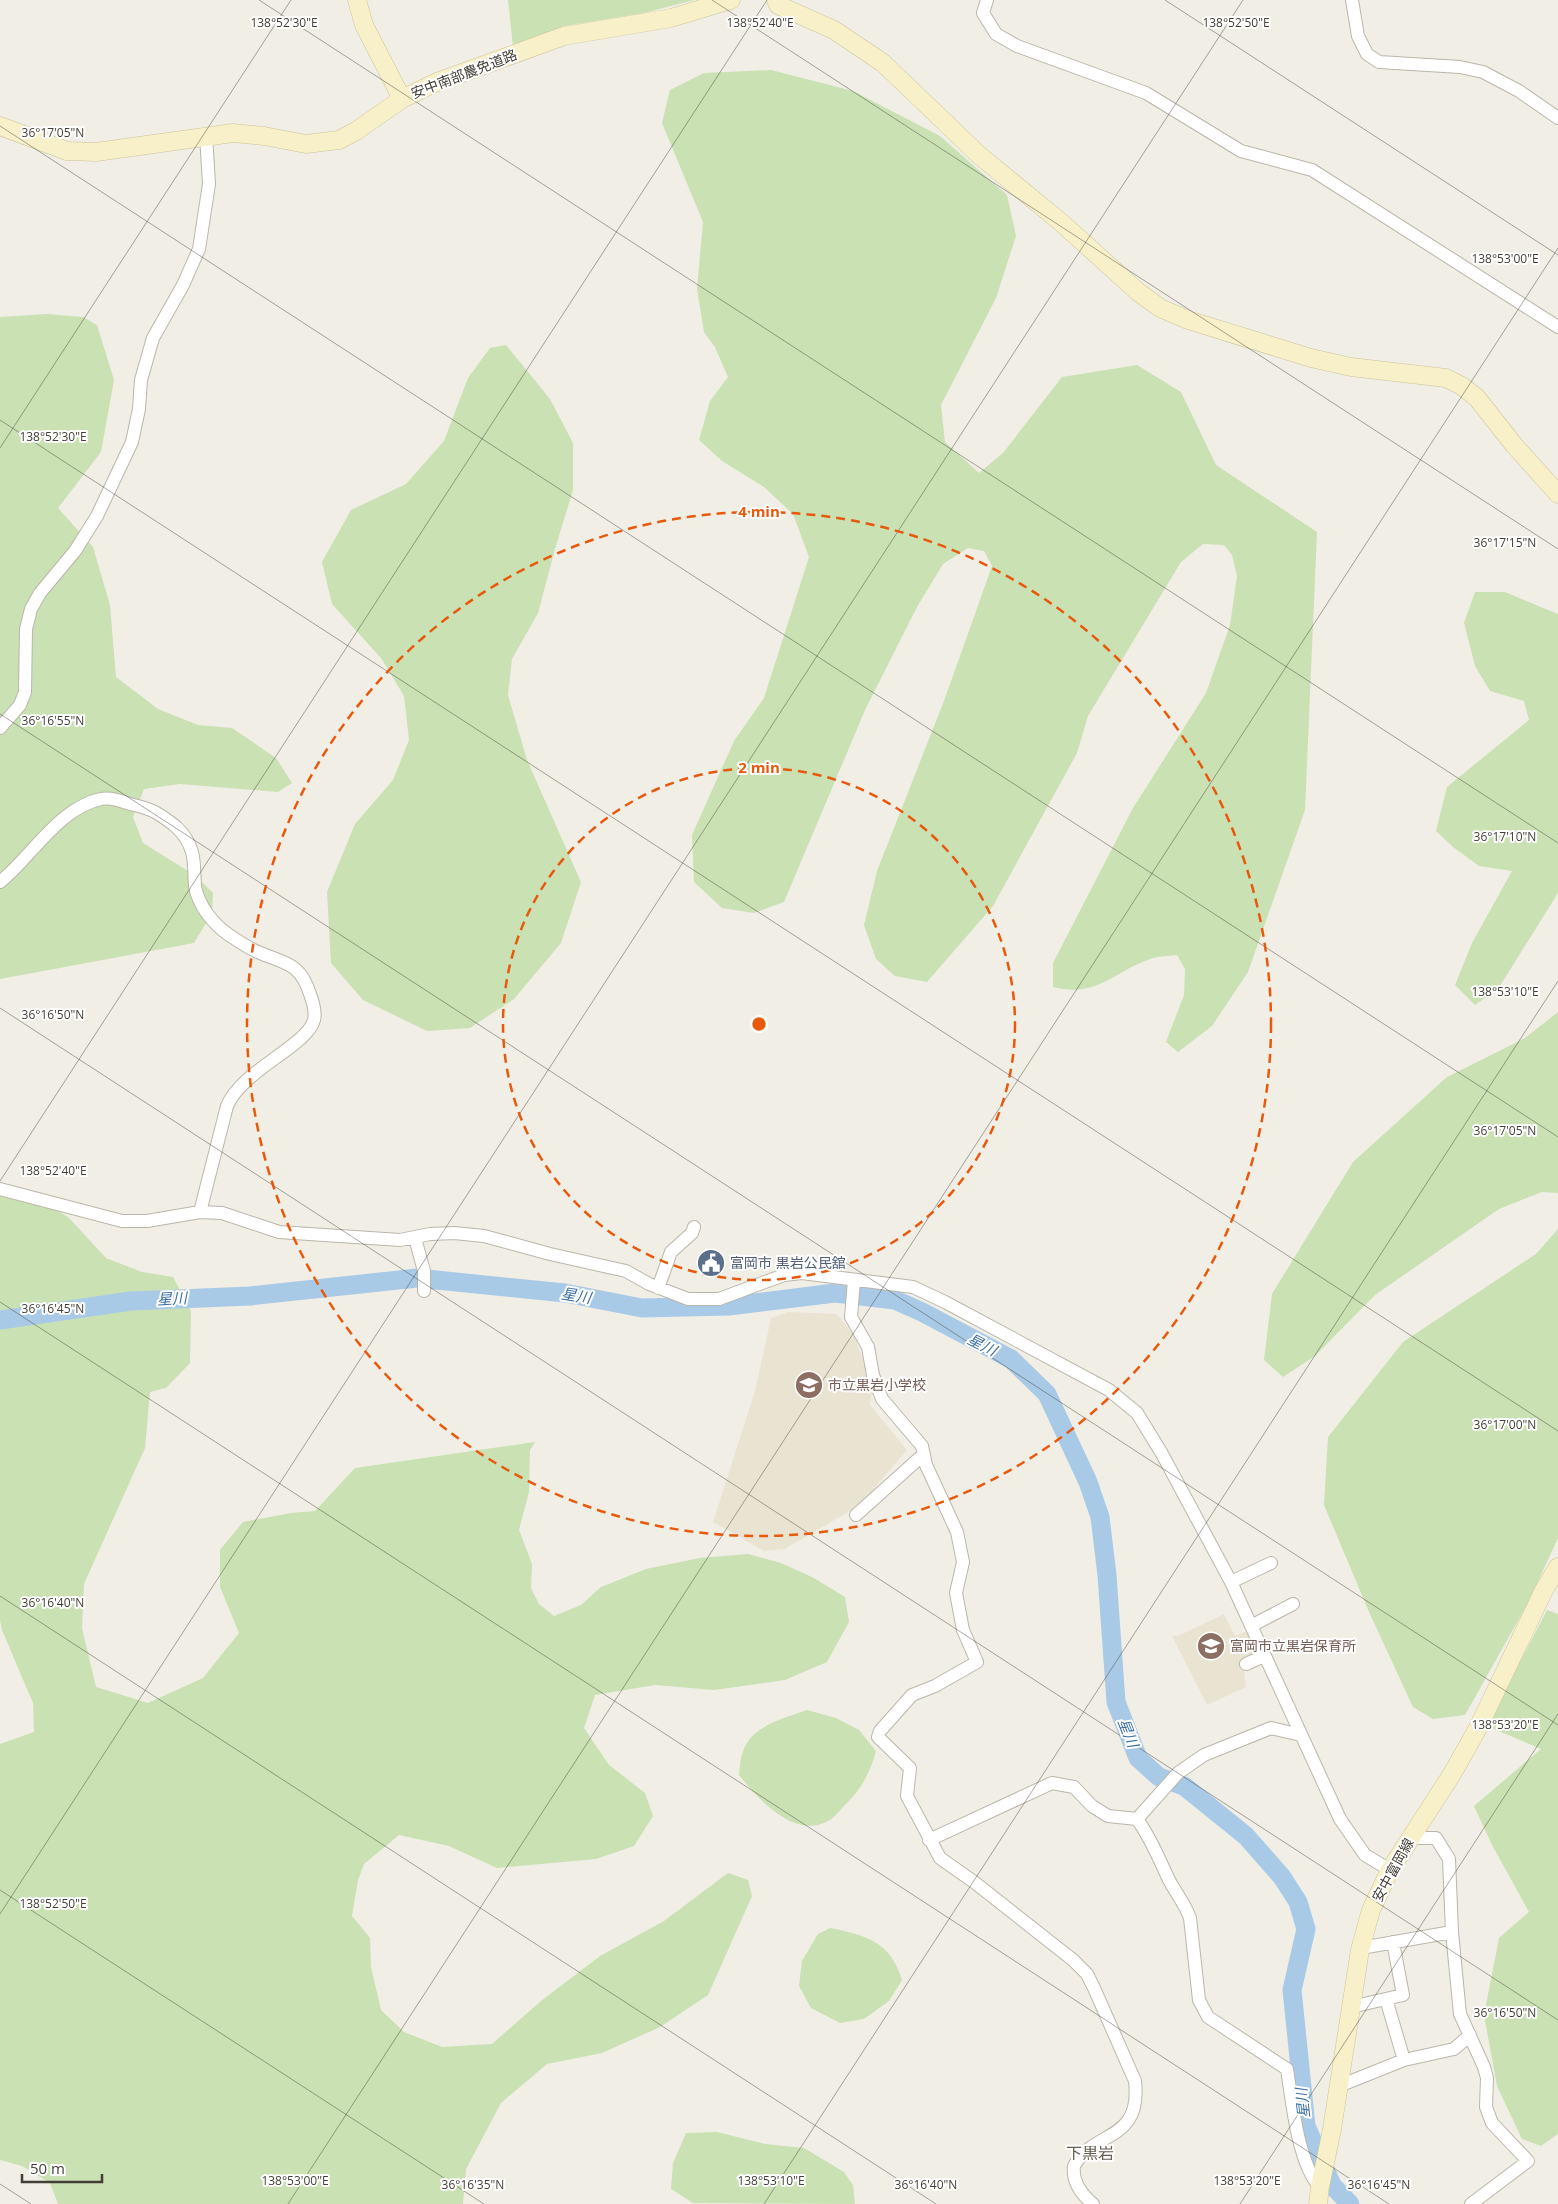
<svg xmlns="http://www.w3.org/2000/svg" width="1558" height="2204" viewBox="0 0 1558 2204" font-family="'Open Sans','Noto Sans JP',sans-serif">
<rect width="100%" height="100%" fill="#f1eee6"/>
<path fill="#e9e4d2" d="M788,1312L837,1314L854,1336L873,1386L870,1405L907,1450L860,1505L785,1549L764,1551L713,1522L755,1391L771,1318Z
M1224,1614L1235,1636L1247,1631L1258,1654L1243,1661L1246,1687L1207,1705L1172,1636L1180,1635Z"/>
<path fill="#c9e1b3" d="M508,0H694L644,13L564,26L513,46Z
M771,70L853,91L940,136L1007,195L1016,236L996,298L941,405L945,442L979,473L1003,453L1062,377L1137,365L1181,392L1216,465L1317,532L1305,810L1248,972L1212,1026L1178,1052L1166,1042L1184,995L1185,969L1177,955C1168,956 1158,956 1150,959C1113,972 1097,998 1053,987V963L1133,808L1206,693L1230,625L1237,576L1232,555L1224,545L1203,544L1181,562L1088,716L1077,753L993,906L927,982L895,976L876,959L864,925L877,871L944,701L992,566L984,551L968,548L943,564L917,607L865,710L784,902L754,913L722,908L694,882L692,835L734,741L764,698L809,557L793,514L764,487L722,461L699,440L710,401L728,377L715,347L704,332L697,289L703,222L662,123L670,90L704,73Z
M47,314L83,317L97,325L114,380L101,452L58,508L93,547L110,605L116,677L158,709L198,725L232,728L276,758L292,783L278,792L180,784L144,789L133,817L143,843L196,876L213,893L212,913L194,943L0,979V317Z
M506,345L550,399L573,443V490L555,549L538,613L512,659L508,695L527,760L581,882L561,943L514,999L470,1028L427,1031L363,1000L331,963L327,892L355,824L393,780L409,740L404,696L381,658L332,604L322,562L351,510L406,484L444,441L468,378L490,348Z
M1475,592H1505L1558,614V893L1498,989L1475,1005L1455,985L1472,943L1512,871L1479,866L1453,847L1436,831L1447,787L1529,720L1524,701L1490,691L1475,666L1464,623Z
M1558,1012V1193L1542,1192L1499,1209L1375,1295L1315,1356L1283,1377L1264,1360L1272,1294L1353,1162L1447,1077L1525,1038Z
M0,1187L27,1190L69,1218L106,1258L142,1272L173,1277L191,1311L190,1363L166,1388L150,1392L145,1448L84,1584L82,1628L96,1687L148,1703L203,1678L239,1633L220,1587V1550L243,1522L291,1513L315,1511L355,1468L535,1442L530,1450L529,1492L519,1530L532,1564L531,1588L539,1604L554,1616L581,1605L601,1587L646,1569L700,1558L748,1554L781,1563L814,1578L845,1597L849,1622L827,1662L785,1680L714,1690L655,1685L595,1695L584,1728L609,1765L645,1793L653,1816L634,1846L596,1859L497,1868L449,1846L399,1835L364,1864L358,1880L352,1916L370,1938L371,1967L381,2010L404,2032L442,2047L492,2044L541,2001L600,1956L664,1921L728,1873L748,1880L752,1896L708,1995L660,2027L602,2053L547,2064L501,2103L466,2169L463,2204H58L50,2183L22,2166L0,2160V1744L34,1732L33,1703L2,1630L0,1620Z
M1558,1229V1538L1530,1599L1465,1715L1433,1719L1413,1707L1369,1612L1324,1505L1328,1437L1403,1342L1536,1254Z
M1547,1610L1558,1614V2134L1541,2146L1522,2139L1497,2086L1484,2015L1499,1938L1529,1912L1492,1845L1474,1806L1541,1749L1487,1726Z
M807,1710L836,1718L859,1730L876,1751C870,1773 861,1790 844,1806C840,1810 835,1817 830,1820C795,1841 759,1800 739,1775C740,1768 740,1759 743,1752C750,1726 785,1718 807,1710Z
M830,1928C866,1935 891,1942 902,1980L889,2001L864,2019L840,2023L811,2008L799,1986L802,1961L818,1934Z
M717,2132L765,2144L804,2148L844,2172L853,2185L855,2204L693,2203L671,2189L673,2163L686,2133Z"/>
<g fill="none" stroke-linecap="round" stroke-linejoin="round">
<path stroke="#a9cae7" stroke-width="19" d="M0,1320L131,1301L250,1296L417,1278L565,1293L642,1308L729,1306L835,1293L895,1300L922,1312L1011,1359L1047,1394L1088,1482L1100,1517L1107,1575L1116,1702L1138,1758L1159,1777L1184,1786L1246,1836L1282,1877L1298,1902L1306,1929L1292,1990L1306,2126L1332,2185L1350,2204"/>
<defs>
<path id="street" d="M987,0L983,13L996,34L1017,46L1146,93L1241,151L1312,170L1558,327
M1352,0L1358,36L1367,54L1379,62L1460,67L1483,72L1519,91L1558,118
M0,728L20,705L25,692L26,629L31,609L40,593L75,551L97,516L132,442L139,409L141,380L153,338L183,285L199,249L209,184L206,135
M0,882C31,857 60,807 101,799C109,797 122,801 130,804C139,806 147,808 155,812C173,823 186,832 192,852C195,863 194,875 195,886C198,905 213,924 229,935C238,941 248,948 258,952C285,964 300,962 310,994C313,1002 316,1012 314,1020C307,1046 242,1070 227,1106L200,1212
M0,1189L122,1221H147L200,1212L222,1213L279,1232L400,1240L430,1234L454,1233L484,1236L550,1254L626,1271L649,1284L688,1299H719L784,1275L802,1273L913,1287L945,1302L1109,1390L1137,1413L1161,1452L1231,1582L1340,1819L1365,1855L1390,1870
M415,1238L424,1271V1291
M854,1280L851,1317L868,1347L873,1375L882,1399L922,1446L926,1465L957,1532L963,1562L956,1593L963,1630L977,1662L935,1686L912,1695L880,1731L878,1737L910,1768L907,1796L940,1858L974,1882L1073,1960L1087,1974L1094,1988L1135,2081C1142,2143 1094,2129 1074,2166C1072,2182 1081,2194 1093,2204
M658,1288L671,1252L692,1233L694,1227
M856,1515L924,1454
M1231,1582L1271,1563
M1251,1626L1293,1604
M1246,1664L1264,1656
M1137,1819L1178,1773L1204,1755L1271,1728L1301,1735
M1410,1838H1436L1449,1859L1452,1932L1460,2014L1484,2067L1487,2078L1486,2107L1492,2123L1528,2161L1471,2204
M929,1840L1052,1783L1074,1787L1092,1806L1108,1816L1137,1819C1151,1838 1159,1859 1169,1880C1176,1893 1185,1904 1190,1918L1199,2000L1208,2017L1287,2069C1292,2101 1298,2164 1320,2187
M1361,1948L1452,1932
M1386,1999L1404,2060
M1351,2007L1403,1995L1393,1942
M1339,2086L1404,2060L1454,2049L1470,2035"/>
<path id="secondary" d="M357,0L364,25L402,99
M776,0L778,5L834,30L883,63L979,155L1063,224L1137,291L1160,308L1188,320L1311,358L1351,367L1446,378L1462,386L1477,398L1514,445L1558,494
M0,126L67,151L96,152L233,133L264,136L306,144L339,140L356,131L402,99L437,82L564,36L671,18L731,0
M1318,2204L1320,2187L1332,2129L1360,1950L1371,1910L1390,1870L1452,1774L1478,1728L1544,1590L1558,1567"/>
</defs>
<use href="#street" stroke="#bbb6aa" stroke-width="14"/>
<use href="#secondary" stroke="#ccc39b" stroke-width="19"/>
<use href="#street" stroke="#fff" stroke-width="12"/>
<use href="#secondary" stroke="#f8f0c9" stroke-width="18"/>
</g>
<path fill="none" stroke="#433f36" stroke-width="1" stroke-opacity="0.45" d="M259,0L1558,843M712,0L1558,549M1165,0L1558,255M0,126L1558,1137M0,420L1558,1431M0,448L291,0M0,714L1558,1725M0,1008L1558,2020M0,1181L767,0M0,1302L1389,2204M0,1596L936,2204M0,1890L484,2204M0,1914L1243,0M0,2184L31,2204M288,2204L1558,248M764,2204L1558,981M1240,2204L1558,1714"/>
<g fill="none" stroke="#e8590c" stroke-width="2.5" stroke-dasharray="9 6">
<circle cx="759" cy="1024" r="256"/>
<circle cx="759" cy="1024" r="512"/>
</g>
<defs>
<symbol id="civic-disc" viewBox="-11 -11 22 22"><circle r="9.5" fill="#5c6f8a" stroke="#fff"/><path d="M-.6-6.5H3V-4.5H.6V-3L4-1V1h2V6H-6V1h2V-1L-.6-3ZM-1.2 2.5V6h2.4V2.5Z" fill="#fff"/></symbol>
<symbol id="school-disc" viewBox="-11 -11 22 22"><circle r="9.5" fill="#8d6e63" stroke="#fff"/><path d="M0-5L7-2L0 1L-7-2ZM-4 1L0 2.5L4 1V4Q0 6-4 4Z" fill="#fff"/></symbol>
</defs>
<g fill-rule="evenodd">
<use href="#civic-disc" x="695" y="1247" width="32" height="32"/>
<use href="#school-disc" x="793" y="1369" width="32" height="32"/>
<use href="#school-disc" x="1195" y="1630" width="32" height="32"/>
</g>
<g text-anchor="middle" stroke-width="4" stroke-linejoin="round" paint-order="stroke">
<g font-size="14" fill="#433f36" stroke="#fff">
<text transform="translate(464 74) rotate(-21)" y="5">安中南部農免道路</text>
<text transform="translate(1393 1870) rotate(-61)" y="5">安中富岡線</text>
</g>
<g font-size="14" fill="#4e5e75" stroke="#fff" text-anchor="start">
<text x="730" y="1268">富岡市 黒岩公民舘</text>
</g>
<g font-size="14" fill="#785e54" stroke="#fff" text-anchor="start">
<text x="828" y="1390">市立黒岩小学校</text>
<text x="1230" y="1651">富岡市立黒岩保育所</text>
</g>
<g font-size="15" font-style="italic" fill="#3c70a2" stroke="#fff">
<text transform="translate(576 1296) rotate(9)" y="5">星川</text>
<text transform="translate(172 1299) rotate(-3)" y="5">星川</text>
<text transform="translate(982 1345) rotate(27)" y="5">星川</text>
<text transform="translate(1128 1733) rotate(68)" y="5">星川</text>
<text transform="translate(1303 2103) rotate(-96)" y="5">星川</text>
</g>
<g font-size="16" fill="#655d4f" stroke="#fff">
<text x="1090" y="2159">下黒岩</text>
</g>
</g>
<g font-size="12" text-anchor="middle" fill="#433f36" stroke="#fff" stroke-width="4" stroke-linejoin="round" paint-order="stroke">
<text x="284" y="27">138°52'30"E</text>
<text x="760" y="27">138°52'40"E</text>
<text x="1236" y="27">138°52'50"E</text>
<text x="53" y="137">36°17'05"N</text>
<text x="1505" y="263">138°53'00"E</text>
<text x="53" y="441">138°52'30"E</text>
<text x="1505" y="547">36°17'15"N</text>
<text x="53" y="725">36°16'55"N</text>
<text x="1505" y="841">36°17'10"N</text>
<text x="1505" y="996">138°53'10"E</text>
<text x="53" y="1019">36°16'50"N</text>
<text x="1505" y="1135">36°17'05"N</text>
<text x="53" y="1175">138°52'40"E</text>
<text x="53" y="1313">36°16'45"N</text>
<text x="1505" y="1429">36°17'00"N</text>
<text x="53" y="1607">36°16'40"N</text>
<text x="1505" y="1729">138°53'20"E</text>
<text x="53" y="1908">138°52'50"E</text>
<text x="1505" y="2017">36°16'50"N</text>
<text x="295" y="2185">138°53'00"E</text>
<text x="771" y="2185">138°53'10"E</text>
<text x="1247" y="2185">138°53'20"E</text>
<text x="473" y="2189">36°16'35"N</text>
<text x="926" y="2189">36°16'40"N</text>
<text x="1379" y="2189">36°16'45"N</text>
</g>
<circle cx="759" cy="1024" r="8" fill="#e8590c" stroke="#fff" stroke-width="2.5"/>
<g font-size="15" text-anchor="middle" font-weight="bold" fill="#e8590c" stroke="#fff" stroke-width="4" stroke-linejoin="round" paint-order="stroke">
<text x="759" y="517">4 min</text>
<text x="759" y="773">2 min</text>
</g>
<path d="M22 2174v8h80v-8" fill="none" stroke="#433f36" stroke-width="2.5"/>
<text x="30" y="2174" font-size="15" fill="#433f36" stroke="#ffffff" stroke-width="4" paint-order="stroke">50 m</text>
</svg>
